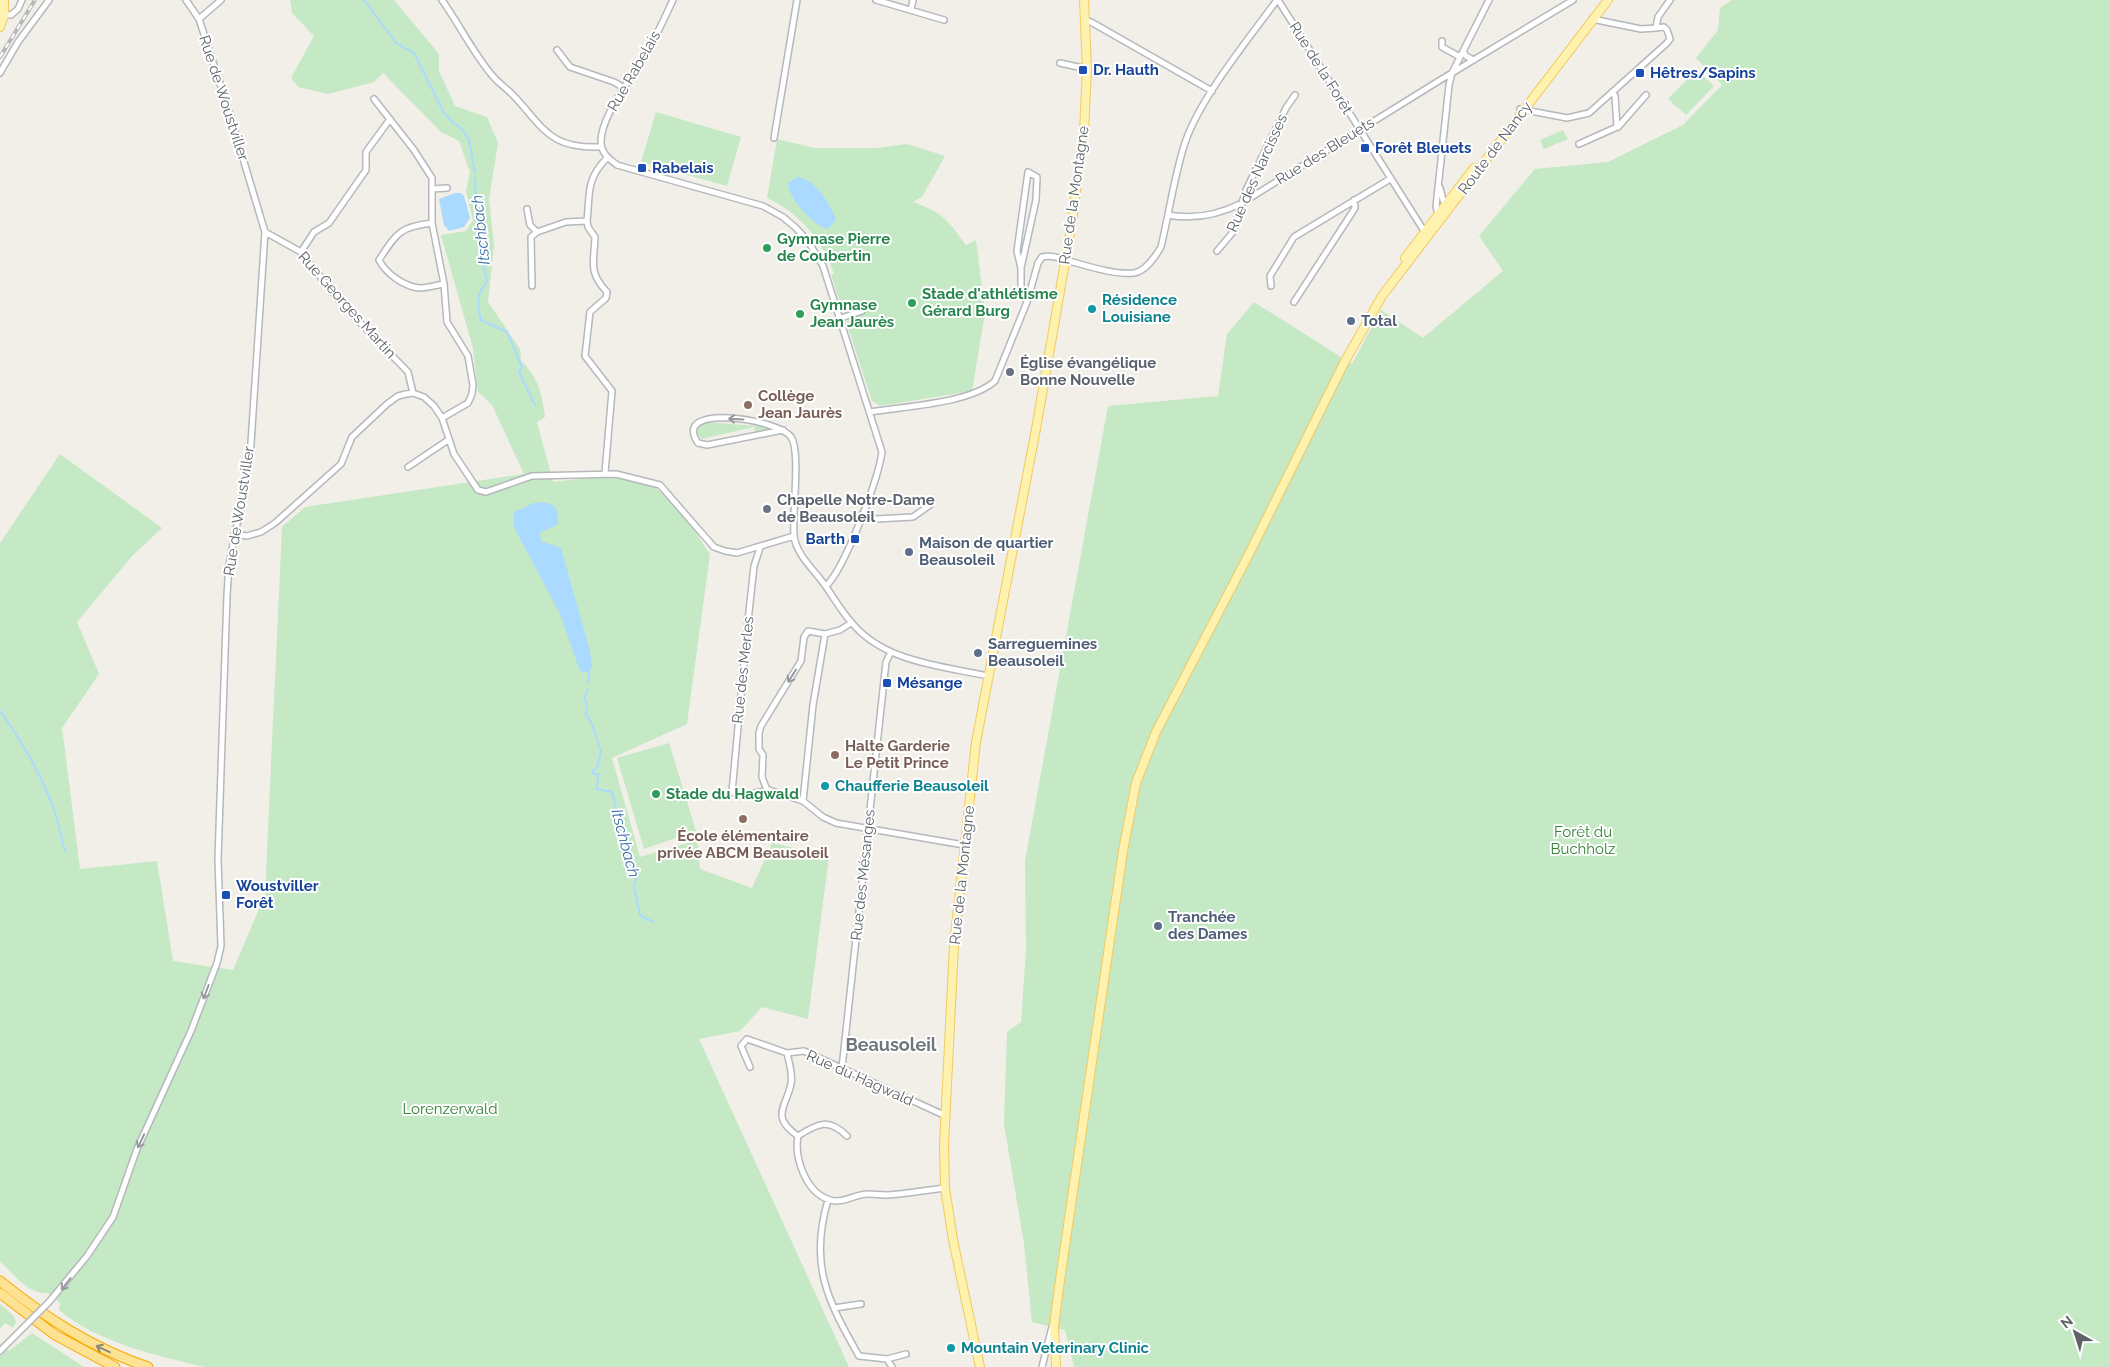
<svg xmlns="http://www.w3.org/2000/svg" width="2110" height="1367" viewBox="0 0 2110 1367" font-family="Raleway,sans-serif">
<rect width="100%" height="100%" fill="#f1efe8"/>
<path fill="#c5e8c5" d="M290,0H394L439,54V71L455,106L487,117L498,143L489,199L494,245L488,302L520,349L521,361C538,377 542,393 545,417L537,422L553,482C590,478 639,471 669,498C684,511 698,537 710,554L687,724L612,758L640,857L697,840L700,869L752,888L772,843L829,856L808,1019L762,1007L740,1031L699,1039L849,1367H204C155,1355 99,1343 59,1310L60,1303L48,1293C29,1295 12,1273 0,1261V543L60,454L162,528L132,556L77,622L99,674L62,728L80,869L157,861L173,961L233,970L265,895L282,527L305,507L524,474L492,405L478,392L473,348L441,235L466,231L473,220L466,191L470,172L459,141L441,132L383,73L374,82L328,94L298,87L291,78L314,36L292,13Z
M1732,0H2110V1367H1074L1065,1330L1032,1322L1024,1244L1004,1124L1007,1032L1021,1022L1026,950L1025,861L1108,406L1218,396L1227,334L1254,302L1352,364L1381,310L1423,338L1503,271L1479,236L1535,169L1608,162L1683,125L1722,85L1696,58L1718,30L1720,8Z
M1696,70L1714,86L1686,115L1668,99Z
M656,112L741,137L727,186L641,162Z
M1563,130L1568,139L1544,149L1540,140Z
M777,139L814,148H877L907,144L945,156L922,197L913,202C943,213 947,219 966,245L976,240L985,313L972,391L880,406L872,401L846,322L849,320L845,308L842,309L831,275L834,274C822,240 800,213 767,198Z
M705,422L766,427L768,429L755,432L754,427L702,439L697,434L698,426Z
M669,743L696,831L644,849L617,758Z
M0,1304L13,1315L16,1322L13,1328L5,1323L0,1329Z
M32,1333L84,1367H0V1345L9,1351Z"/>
<path fill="#aadaff" d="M798,177C816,180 829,203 836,219L828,229C815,227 787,197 788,183Z
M455,193H461L464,196L470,218L464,227L449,231L444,225L439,199Z
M534,503C552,501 559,505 558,524C552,529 546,528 540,533L541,541L561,548L590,651L592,666L589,673L580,671L560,614L515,529L513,522L514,512Z"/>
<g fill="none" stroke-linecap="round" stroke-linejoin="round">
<path stroke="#aadaff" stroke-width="2" d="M364,0L396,43L414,53L444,113L453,123L461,128L469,140L475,173
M475,178L478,237L487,282C476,294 477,305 481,320L507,332L522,367L519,372L535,405
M588,683L589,673
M588,689L584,699L587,703L586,714L591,722L601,751L597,768L592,771L593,774H598L597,789L612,792L632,872L636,877L634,887L640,915L653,922
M0,711C21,740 42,776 54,810C59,823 61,838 65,851"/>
<defs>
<path id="street" d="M442,0C459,24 472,51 491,74C497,82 506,88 513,95C544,128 549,149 601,147
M673,0C665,17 657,35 647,52C635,73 594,124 602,148C604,156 611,160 617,165L763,206L783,217L796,228L808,241L823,266L882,452C878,480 845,568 826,586
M876,0L944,20
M1278,0L1426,234
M911,10L913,0
M0,14L11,15L18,9L22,0
M199,19L221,0
M1592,19L1641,29L1656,28L1658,17L1670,0
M1085,21L1091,22L1212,91
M1442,41V47L1460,57
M557,50L570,67L614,82L624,88
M1463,51L1466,56L1473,60
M1060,63L1087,69
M0,73L18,42L49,0
M374,99L414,150L432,178V223L444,284L447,322L468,356L473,385L472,394L468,403L442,418
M1520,109L1567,118L1589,113L1667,43L1670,39L1667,30L1664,27L1656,28
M1618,127L1646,95
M774,138L797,0
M1579,144L1617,127L1615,96L1612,92
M1440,188L1443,200L1447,205
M432,189L447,188
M527,209L530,225L537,232L566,222L587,221
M1168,215C1194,220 1218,215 1242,203L1437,82L1573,0
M1439,216L1436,207L1449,85L1452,73L1489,0
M432,223C399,227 397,233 379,260C386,274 405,287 420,288C427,288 436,285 444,284
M265,232L301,252L341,303L408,372L413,393
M1217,251L1233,232L1246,190L1286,108L1295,95
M301,252L314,232L329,223L366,170V152L390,119
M1021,268L1036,200L1037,177L1028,172L1017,251L1021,268V290L1027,302
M532,286L531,237L537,232
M1271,286L1270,276L1294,237L1390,179
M1294,302L1355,208L1354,200
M841,318L862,311
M870,412C905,406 969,404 995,381L1027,302L1038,263L1042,257C1053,255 1059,258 1069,261C1088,266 1114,275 1134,273C1146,271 1155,257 1161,247C1169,213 1174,178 1184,146C1198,100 1248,40 1277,0
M783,430L707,445L698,443C670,402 779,419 791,437C801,451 792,514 794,535C795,552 811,567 821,580C832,594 840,610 852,623C884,662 942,666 988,676
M408,467L448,440
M605,473L612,391L585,356L590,312L606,298L607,292C588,272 594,263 595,237L588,227L587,221C590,193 586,179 607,158
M862,514L876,519L913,517L930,505
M234,534L247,536L261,532L275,523L341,464L352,437L387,404L398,396L406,394L413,393L424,397L434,406L442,418L454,454L478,490L486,492L532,476L616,474L660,485L706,538L714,547L725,551L737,553L794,536
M760,548L754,566L747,630L732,792L742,796L769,790L803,801L823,817L836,823L964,845
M767,790L762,777L763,755L759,749V733L761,726L801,661L804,637L808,631L825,634
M803,801L813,705L825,634L840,630L851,623
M787,1053C789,1063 793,1073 791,1084C786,1107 770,1117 798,1136C794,1158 806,1193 830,1200C844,1204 854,1194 868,1194C874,1194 881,1195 887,1195C906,1194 926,1190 945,1188
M750,1067L741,1046L747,1039L787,1053L804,1051L946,1116
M842,1068L886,662L891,652
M798,1136C818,1123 829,1118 847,1136
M828,1200C809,1264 827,1300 859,1356L887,1359L892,1367
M49,1302L87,1256L113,1217L137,1149L191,1031L217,963L221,946L218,859L227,595L229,565L250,458L265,232L227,105L199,19L186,0
M834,1308L861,1304
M0,1351L26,1325
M887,1359L906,1354
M1042,1367L1052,1327"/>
<path id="primary" d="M0,27L4,15V0
M1405,258L1474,168
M980,1367L953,1240L945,1188L944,1145L954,945L976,742L1036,429L1072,222L1084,131L1087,69L1084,0
M1056,1367L1054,1326L1060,1280L1123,851L1136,783L1156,732L1249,554L1344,363L1382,296L1608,0"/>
<path id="highway" d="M0,1281C46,1318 92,1348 148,1367
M0,1293L55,1335L115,1367"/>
</defs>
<use href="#street" stroke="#b5b8bc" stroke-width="8"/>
<use href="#primary" stroke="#f2c960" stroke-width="10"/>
<use href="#highway" stroke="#f9ab00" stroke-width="11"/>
<use href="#street" stroke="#fff" stroke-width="5"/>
<use href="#primary" stroke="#fff2af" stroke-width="8"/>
<use href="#highway" stroke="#fde293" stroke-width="9"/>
<defs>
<path id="rail" d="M0,57L35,0"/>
</defs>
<use href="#rail" stroke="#b6b7b8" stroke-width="4"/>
<use href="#rail" stroke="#fff" stroke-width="2" stroke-dasharray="5.5" stroke-linecap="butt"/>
<defs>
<path id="street-bridge" d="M26,1325L49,1302"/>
</defs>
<use href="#street-bridge" stroke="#b5b8bc" stroke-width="8" stroke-linecap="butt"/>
<use href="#street-bridge" stroke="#fff" stroke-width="5"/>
</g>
<defs><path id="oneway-shaft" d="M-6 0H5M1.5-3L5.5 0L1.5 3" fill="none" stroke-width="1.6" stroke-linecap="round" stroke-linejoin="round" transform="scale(1.25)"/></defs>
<g stroke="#979a9d">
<use href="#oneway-shaft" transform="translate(736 419) rotate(-177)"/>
<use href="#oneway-shaft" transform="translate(792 676) rotate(122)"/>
<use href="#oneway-shaft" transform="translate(206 992) rotate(111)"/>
<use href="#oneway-shaft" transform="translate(141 1141) rotate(115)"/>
<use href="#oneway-shaft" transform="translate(66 1284) rotate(128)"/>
</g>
<use stroke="#8e8975" href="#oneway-shaft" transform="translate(103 1349) rotate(-155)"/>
<g fill="#1a4fb4" stroke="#fff" stroke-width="2">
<rect x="1078" y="65" width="10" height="10" rx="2.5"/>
<rect x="1635" y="68" width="10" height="10" rx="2.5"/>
<rect x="1360" y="143" width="10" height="10" rx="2.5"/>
<rect x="637" y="163" width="10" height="10" rx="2.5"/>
<rect x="850" y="534" width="10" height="10" rx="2.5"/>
<rect x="882" y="678" width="10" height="10" rx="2.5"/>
<rect x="221" y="890" width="10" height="10" rx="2.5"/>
</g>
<g fill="#2e9e5b" stroke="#fff" stroke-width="2">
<circle cx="767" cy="248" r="5"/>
<circle cx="912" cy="303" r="5"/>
<circle cx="800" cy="314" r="5"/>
<circle cx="656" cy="794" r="5"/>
</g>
<g fill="#0f9aa8" stroke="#fff" stroke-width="2">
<circle cx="1092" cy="309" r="5"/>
<circle cx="825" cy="786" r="5"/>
<circle cx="951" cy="1348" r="5"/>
</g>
<g fill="#5c6f8a" stroke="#fff" stroke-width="2">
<circle cx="1351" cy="321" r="5"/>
<circle cx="909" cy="552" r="5"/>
<circle cx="978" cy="653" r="5"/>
<circle cx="1158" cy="926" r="5"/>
</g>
<g fill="#6b7280" stroke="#fff" stroke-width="2">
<circle cx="1010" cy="372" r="5"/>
<circle cx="767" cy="509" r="5"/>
</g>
<g fill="#8d6e63" stroke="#fff" stroke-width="2">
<circle cx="748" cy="405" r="5"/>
<circle cx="835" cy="755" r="5"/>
<circle cx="743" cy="819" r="5"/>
</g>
<g text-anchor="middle" stroke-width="4" stroke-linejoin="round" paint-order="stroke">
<g font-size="15" fill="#5f6368" stroke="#fff">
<text transform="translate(1321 68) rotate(58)" y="5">Rue de la Forêt</text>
<text transform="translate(634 71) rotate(-60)" y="5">Rue Rabelais</text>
<text transform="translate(224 98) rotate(72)" y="5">Rue de Woustviller</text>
<text transform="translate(1495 148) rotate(-53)" y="5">Route de Nancy</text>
<text transform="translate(1325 151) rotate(-32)" y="5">Rue des Bleuets</text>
<text transform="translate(1257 173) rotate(-66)" y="5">Rue des Narcisses</text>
<text transform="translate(1074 195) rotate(-82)" y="5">Rue de la Montagne</text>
<text transform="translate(347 305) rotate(48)" y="5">Rue Georges Martin</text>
<text transform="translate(239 511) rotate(-81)" y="5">Rue de Woustviller</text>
<text transform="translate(743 670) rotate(-84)" y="5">Rue des Merles</text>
<text transform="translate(863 875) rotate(-84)" y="5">Rue des Mésanges</text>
<text transform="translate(962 875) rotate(-84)" y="5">Rue de la Montagne</text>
<text transform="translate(860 1078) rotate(24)" y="5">Rue du Hagwald</text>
</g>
<g font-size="15" font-weight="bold" fill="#164399" stroke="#fff" text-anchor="start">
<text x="1093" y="75">Dr. Hauth</text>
<text x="1650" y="78">Hêtres/Sapins</text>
<text x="1375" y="153">Forêt Bleuets</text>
<text x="652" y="173">Rabelais</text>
<text x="845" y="544" text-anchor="end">Barth</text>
<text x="897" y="688">Mésange</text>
<text x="236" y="891">Woustviller<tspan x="236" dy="17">Forêt</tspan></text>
</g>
<g font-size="15" font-weight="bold" fill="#27864d" stroke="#fff" text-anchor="start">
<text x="777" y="244">Gymnase Pierre<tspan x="777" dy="17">de Coubertin</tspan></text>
<text x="922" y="299">Stade d'athlétisme<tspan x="922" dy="17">Gérard Burg</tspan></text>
<text x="810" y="310">Gymnase<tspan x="810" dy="17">Jean Jaurès</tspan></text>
<text x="666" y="799">Stade du Hagwald</text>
</g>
<g font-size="15" font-weight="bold" fill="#0d838f" stroke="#fff" text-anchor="start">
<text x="1102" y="305">Résidence<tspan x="1102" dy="17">Louisiane</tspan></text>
<text x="835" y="791">Chaufferie Beausoleil</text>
<text x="961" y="1353">Mountain Veterinary Clinic</text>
</g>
<g font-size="15" font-weight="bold" fill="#4e5e75" stroke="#fff" text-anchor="start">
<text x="1361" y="326">Total</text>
<text x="919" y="548">Maison de quartier<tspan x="919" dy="17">Beausoleil</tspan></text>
<text x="988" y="649">Sarreguemines<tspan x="988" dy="17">Beausoleil</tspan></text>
<text x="1168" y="922">Tranchée<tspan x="1168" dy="17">des Dames</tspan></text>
</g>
<g font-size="15" font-weight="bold" fill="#5b616d" stroke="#fff" text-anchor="start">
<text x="1020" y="368">Église évangélique<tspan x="1020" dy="17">Bonne Nouvelle</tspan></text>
<text x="777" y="505">Chapelle Notre-Dame<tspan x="777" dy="17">de Beausoleil</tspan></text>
</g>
<g font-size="15" font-weight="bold" fill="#785e54" stroke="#fff" text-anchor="start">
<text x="758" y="401">Collège<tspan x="758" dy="17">Jean Jaurès</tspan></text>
<text x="845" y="751">Halte Garderie<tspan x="845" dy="17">Le Petit Prince</tspan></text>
<text x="743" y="841" text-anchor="middle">École élémentaire<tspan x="743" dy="17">privée ABCM Beausoleil</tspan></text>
</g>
<g font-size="15" fill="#348238" stroke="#fff">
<text x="1583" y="837">Forêt du<tspan x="1583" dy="17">Buchholz</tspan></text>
<text x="450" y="1114">Lorenzerwald</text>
</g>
<g font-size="16" font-style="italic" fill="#4174aa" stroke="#fff">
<text transform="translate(480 230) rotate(-96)" y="6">Itschbach</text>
<text transform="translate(626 843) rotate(75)" y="6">Itschbach</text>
</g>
<g font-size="18" font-weight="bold" fill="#70757a" stroke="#fff">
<text x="891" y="1051">Beausoleil</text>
</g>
</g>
<g transform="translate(2075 1332) rotate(321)" stroke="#ffffff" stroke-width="4" paint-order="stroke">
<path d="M0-4L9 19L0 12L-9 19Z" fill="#5f6368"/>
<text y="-8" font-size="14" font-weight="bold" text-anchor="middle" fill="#5f6368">N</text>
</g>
</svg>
